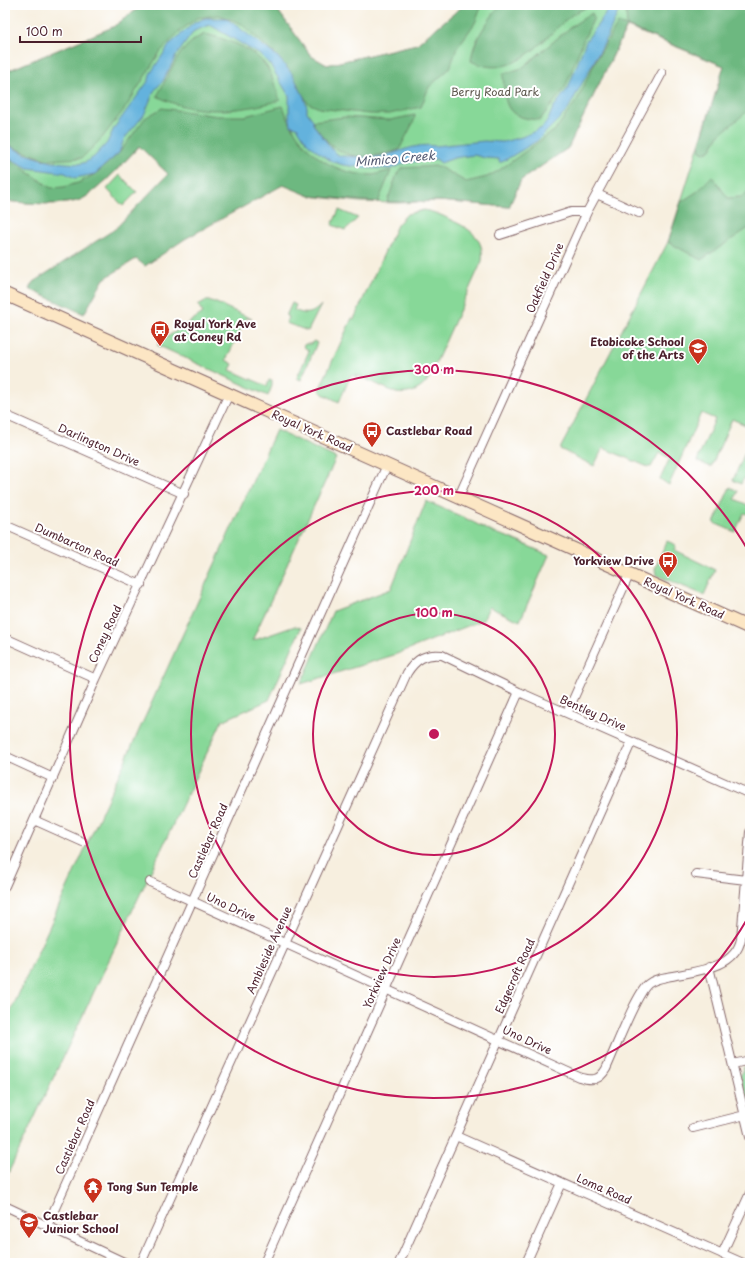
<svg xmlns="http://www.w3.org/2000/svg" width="755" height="1268" viewBox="0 0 755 1268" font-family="'Playpen Sans',sans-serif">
<rect width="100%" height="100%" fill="#fff"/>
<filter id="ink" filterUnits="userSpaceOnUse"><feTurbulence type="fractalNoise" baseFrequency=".025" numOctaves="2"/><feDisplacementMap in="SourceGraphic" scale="8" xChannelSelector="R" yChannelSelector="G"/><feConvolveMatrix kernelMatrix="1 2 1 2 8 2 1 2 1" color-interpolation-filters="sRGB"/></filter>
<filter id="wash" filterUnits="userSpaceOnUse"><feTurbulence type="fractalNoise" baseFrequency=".012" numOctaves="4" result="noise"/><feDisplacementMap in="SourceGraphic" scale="16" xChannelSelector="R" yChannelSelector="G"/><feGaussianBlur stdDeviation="0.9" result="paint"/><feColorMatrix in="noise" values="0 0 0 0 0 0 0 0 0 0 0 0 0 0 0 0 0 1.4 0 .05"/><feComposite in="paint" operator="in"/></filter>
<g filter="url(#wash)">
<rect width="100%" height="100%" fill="#f7efdf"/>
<path fill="#87d898" stroke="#687c62" d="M143,5H267L276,8L311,56L327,65L417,44L464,5H750V427L732,419L711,467L697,461L715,419L701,413L669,485L660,479L670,458L659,453L651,467H648L603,448L594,466L560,449L668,242L724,66L627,27L568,148L521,180L509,207L439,201L399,203L360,202L310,196L283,184L169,174L140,146C126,160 98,191 82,199C65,207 24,203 5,201V72L113,27Z
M120,175L137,192L123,206L107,189Z
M339,210L358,218L345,230L332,225Z
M424,210C434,212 442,215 451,220C469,228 485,238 482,261L429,378C422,390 410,395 396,393L355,374L359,378L351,375L339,402L323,394L319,390L352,318L354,319L397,225L407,214Z
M205,301H212L252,319L246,318L226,360L233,364L230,370L267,386L269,380L272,381V386L268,396L157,345L161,341L203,313L198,305Z
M292,303L296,305L294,310C305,315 312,315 321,305L308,331L286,323L288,317L286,316Z
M314,341L317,343L301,380L297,378L309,351L303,346L305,344H310Z
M276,430L336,458L252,641L295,626L301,628L269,700L222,721L5,1180V1024Z
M750,441V480L744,478L741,484L733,480Z
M730,487L738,491L735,499L750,506V515L744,513L735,532L714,523Z
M426,501L465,518L494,533L505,536L549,555L520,621L489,607L483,620L394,655L301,684L333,611L391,589Z
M667,541L676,545L674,550L715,570L704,595L656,575L655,569Z
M750,1064V1115L740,1076L744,1067Z"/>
<path fill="#6db880" stroke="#5c6c56" d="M143,5H267L276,8L311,56L327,65L417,44L464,5H482L475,23L457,48L450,68L429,87L421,107L389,114H369L319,108L308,103L277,56L240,23L219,15L197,18L179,32L160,52L126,107L102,138L82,158L48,160L14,148L5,141V72L113,27Z
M500,5H590C583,10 574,12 568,18C541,41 513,82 471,61C473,39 488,22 500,5Z
M630,5H750V109L719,135L711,149L704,153L700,151L699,146L724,66L627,26L568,148L521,180L509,207L439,201L387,202L397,174L402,168L438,166L466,182L487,177L498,171L555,130L577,100L596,60L618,23L627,26L626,13Z
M592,13L594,18L583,41L565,88L540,120C504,118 505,105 503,74L522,68L572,26Z
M205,34C226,39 254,48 267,67C273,76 276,90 280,100C242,112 193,116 157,96C171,72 178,45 205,34Z
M283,106C297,147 329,175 373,175C379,174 385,171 391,171L378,202L310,196L283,185L185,239L145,266L136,259L104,279L84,314L29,289L33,282L115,229L168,174L139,146C126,160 98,191 82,199C65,207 24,203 5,201V159L17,164L51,188L64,187L78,183L95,174L119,153L145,118L162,108L218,116H245Z
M415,115L414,121L399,150C357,162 339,160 313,124V121L345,117L390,120Z
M712,176L728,198L741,197L750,191V227L701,260L668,242L681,202L698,191Z"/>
<path fill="#63b2dd" stroke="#566884" d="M610,5H621L607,38L567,111L537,141L502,162H499V159L485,158L474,155L454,158L441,163L436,159L405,163L391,169L366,168L343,165L331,161L318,152L307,143L297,127L291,126L289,114V96L271,66L262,56L210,25L194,31L176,56L163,81L154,91L144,115L124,139L119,153L95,174L75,178L65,173L28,168L5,156V144L26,154L52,162L79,164L86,162L94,157L107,143L114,128L149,80L150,74L170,44L194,23L205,18H226L278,57L293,75L304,97L307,107V112L313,120V124L335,153L341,156C352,156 364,158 376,157C395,155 415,142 435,146L484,141L503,142L522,137L542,128L548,120L553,108L568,88L586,41L604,16Z"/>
</g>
<g filter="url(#ink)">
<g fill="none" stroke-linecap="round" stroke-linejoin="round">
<defs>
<path id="minor" d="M597,194L639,213
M500,235L571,212H587
M5,415L184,494
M459,496L587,212L662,73
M5,525L141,585
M5,638L96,679
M567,713L630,573
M5,756L53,778
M34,820L83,842
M696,874L746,880
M150,882L579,1077C592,1081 599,1081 606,1069C614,1052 636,994 648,984C653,980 661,978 667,977C693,971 735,970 741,939L750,832
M5,886L96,679L229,394
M709,967L750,1137
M733,1064L750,1060
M693,1128L745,1115
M456,1136L743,1263
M5,1206L126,1263
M47,1226L387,465
M722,1254L750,1193
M141,1263L407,673C416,659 426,653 442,655L519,692L750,794
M264,1263L519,692
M399,1263L631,743
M526,1263L562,1183"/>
<path id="secondary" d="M5,294L750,628"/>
</defs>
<use href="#minor" stroke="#87686a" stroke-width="10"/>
<use href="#secondary" stroke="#87686a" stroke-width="14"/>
<use href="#minor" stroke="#fff" stroke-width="8"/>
<use href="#secondary" stroke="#fce6c4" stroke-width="12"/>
</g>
</g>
<g fill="none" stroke="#c2185b" stroke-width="2">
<circle cx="434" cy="734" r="121"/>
<circle cx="434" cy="734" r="243"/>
<path d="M749 916A364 364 0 1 1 749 552"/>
</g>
<defs>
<symbol id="bus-pin" viewBox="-11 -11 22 30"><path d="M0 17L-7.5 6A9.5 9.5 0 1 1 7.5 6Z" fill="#c8321e" stroke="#fff"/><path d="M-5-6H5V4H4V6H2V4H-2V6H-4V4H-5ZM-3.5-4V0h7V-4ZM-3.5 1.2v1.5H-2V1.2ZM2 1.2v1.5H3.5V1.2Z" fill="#fff"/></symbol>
<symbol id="school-pin" viewBox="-11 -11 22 30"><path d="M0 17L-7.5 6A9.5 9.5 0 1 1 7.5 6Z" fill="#c8321e" stroke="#fff"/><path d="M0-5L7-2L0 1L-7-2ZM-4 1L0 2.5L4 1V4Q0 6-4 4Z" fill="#fff"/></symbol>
<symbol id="temple-pin" viewBox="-11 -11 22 30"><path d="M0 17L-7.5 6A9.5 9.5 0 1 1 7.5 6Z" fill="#c8321e" stroke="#fff"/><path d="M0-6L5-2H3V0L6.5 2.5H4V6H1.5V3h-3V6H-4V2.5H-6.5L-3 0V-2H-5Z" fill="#fff"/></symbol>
</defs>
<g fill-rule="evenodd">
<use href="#bus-pin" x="149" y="319" width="22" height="30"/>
<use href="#school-pin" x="687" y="337" width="22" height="30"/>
<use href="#bus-pin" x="361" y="420" width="22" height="30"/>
<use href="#bus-pin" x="657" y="550" width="22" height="30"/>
<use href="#temple-pin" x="82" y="1176" width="22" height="30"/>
<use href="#school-pin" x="18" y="1211" width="22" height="30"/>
</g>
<g text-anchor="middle" stroke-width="4" stroke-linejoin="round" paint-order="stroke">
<g font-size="11" fill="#5c564c" stroke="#fff">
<text x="495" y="96">Berry Road Park</text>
</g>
<g font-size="11" fill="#4a1f2b" stroke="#fff">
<text transform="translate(545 278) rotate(-66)" y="4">Oakfield Drive</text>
<text transform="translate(312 431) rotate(24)" y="4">Royal York Road</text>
<text transform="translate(99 445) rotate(24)" y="4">Darlington Drive</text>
<text transform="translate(77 545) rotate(24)" y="4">Dumbarton Road</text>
<text transform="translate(684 598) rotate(24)" y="4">Royal York Road</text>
<text transform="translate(105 634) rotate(-65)" y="4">Coney Road</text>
<text transform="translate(593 713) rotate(24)" y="4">Bentley Drive</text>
<text transform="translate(208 841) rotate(-66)" y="4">Castlebar Road</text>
<text transform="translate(231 907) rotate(25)" y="4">Uno Drive</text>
<text transform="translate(269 950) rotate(-66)" y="4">Ambleside Avenue</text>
<text transform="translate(382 973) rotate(-66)" y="4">Yorkview Drive</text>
<text transform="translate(515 976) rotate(-66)" y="4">Edgecroft Road</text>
<text transform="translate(527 1040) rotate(25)" y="4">Uno Drive</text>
<text transform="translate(75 1137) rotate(-66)" y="4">Castlebar Road</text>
<text transform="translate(604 1189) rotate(24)" y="4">Loma Road</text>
</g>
<g font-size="11" font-weight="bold" fill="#4a1f2b" stroke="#fff" text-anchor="start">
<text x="174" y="328">Royal York Ave<tspan x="174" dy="13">at Coney Rd</tspan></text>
<text x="684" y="346" text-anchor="end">Etobicoke School<tspan x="684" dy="13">of the Arts</tspan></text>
<text x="386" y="435">Castlebar Road</text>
<text x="654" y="565" text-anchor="end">Yorkview Drive</text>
<text x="107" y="1191">Tong Sun Temple</text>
<text x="43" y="1220">Castlebar<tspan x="43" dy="13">Junior School</tspan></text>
</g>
<g font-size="12" font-style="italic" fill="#545a72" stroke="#fff">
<text transform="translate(395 159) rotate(-5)" y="4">Mimico Creek</text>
</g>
</g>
<circle cx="434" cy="734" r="6" fill="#c2185b" stroke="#fff" stroke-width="2"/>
<g font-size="12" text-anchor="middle" font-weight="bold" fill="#c2185b" stroke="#fff" stroke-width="4" stroke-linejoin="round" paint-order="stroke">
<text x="434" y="374">300 m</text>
<text x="434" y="495">200 m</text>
<text x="434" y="617">100 m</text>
</g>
<rect width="755" height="1268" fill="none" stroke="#fff" stroke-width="20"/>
<path d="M20 36v6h121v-6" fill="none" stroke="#4a1f2b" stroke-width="2"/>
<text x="26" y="36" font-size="12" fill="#4a1f2b" stroke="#ffffff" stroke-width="3" paint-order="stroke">100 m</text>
</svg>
